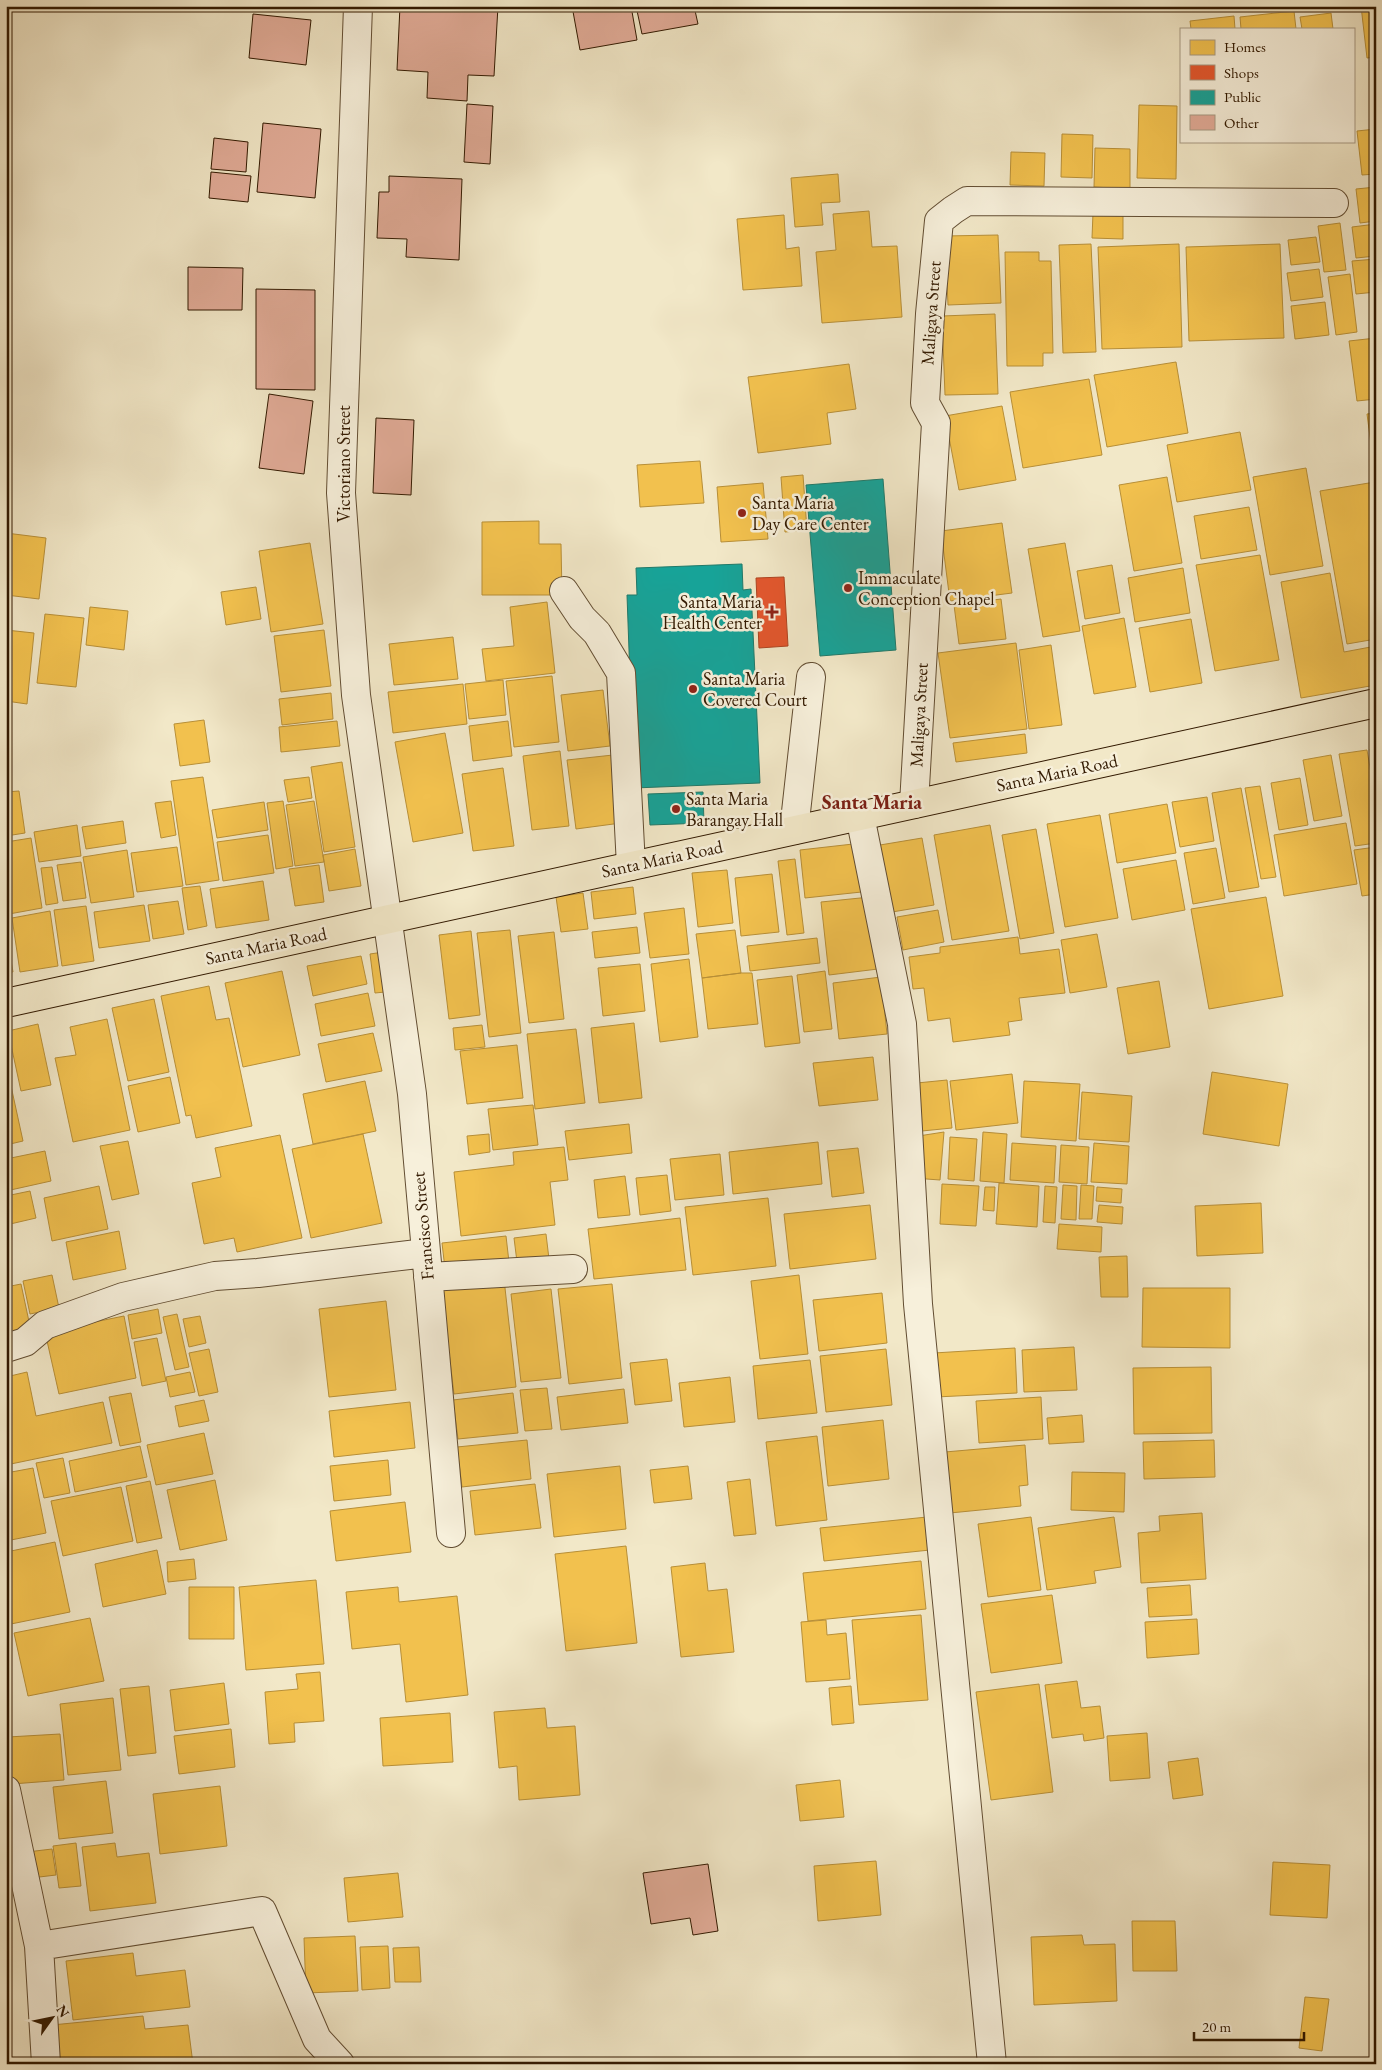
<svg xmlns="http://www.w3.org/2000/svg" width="1382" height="2070" viewBox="0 0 1382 2070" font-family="'EB Garamond',serif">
<rect width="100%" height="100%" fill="#f2e8c8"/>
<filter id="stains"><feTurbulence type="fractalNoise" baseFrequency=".004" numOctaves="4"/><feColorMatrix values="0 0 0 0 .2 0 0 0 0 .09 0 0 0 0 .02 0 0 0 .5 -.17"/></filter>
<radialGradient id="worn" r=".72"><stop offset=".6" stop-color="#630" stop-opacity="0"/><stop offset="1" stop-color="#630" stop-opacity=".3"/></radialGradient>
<path fill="#f2c14e" stroke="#b88f37" d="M1361,6H1376V57L1367,58Z
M1294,11L1296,29H1241L1240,17Z
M1331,13L1333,29H1302L1300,17Z
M1234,16L1235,29H1191L1190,21Z
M1139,105L1177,106L1176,179L1137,178Z
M1376,129V174L1362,175L1357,131Z
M1062,134L1093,135L1092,178L1061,177Z
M1095,148L1130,149V189L1094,187Z
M1011,152L1045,153L1044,186L1010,185Z
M838,174L840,202L821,203L823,225L795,227L791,178Z
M1376,187V221L1360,223L1356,189Z
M869,211L872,247L897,246L902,317L822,323L816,252L836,250L833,214Z
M1093,213L1123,214V239L1092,238Z
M784,215L786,249L799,247L802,286L743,290L737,219Z
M1340,223L1346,270L1324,272L1318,226Z
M1376,224V256L1356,258L1352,227Z
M998,235L1001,303L948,305L945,236Z
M1316,237L1320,262L1291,265L1288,240Z
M1091,244L1096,352L1063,353L1059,245Z
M1179,244L1182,347L1102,349L1098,247Z
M1280,244L1284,338L1189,341L1186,247Z
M1005,252H1039V261H1051L1053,353H1043V366H1007Z
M1376,259V292L1356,294L1352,261Z
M1319,269L1323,297L1291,301L1287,273Z
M1350,274L1357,332L1336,335L1328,277Z
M1325,302L1329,335L1295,339L1291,306Z
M995,314L998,394L945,395L942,316Z
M1376,338V399L1357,401L1349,341Z
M1176,362L1188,433L1107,447L1094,375Z
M849,364L856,409L827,413L831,444L758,453L748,377Z
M1089,379L1102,455L1023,468L1010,392Z
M1002,406L1016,480L959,490L945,416Z
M1376,413V452H1372L1367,414Z
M1240,432L1251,490L1177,502L1167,445Z
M700,461L704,503L640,507L637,465Z
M1306,468L1323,566L1270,575L1253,477Z
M803,475L807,530L785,532L781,477Z
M1167,477L1182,563L1134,571L1119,485Z
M1375,482L1376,639L1347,644L1320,491Z
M763,483L768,539L721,542L717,487Z
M1249,507L1257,550L1201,559L1194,516Z
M539,521V544H561L562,595H482V522Z
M1002,523L1012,593L950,601L941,531Z
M6,533L46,538L39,599L6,595Z
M310,543L323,624L271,632L259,551Z
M1065,543L1080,631L1043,637L1028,549Z
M1260,555L1279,660L1215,671L1196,565Z
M1112,565L1120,613L1085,619L1077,571Z
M1183,568L1190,613L1135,622L1128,578Z
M1330,573L1344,652L1376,646V685L1301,698L1281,582Z
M256,587L261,619L226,625L221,592Z
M1001,599L1006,639L959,644L954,605Z
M547,602L555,673L486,681L482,649L514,646L510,607Z
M90,607L128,611L124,650L86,645Z
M45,614L84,618L76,687L37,683Z
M1124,618L1136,687L1094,694L1082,626Z
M1191,619L1202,683L1150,692L1139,628Z
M6,630L34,633L27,704L6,701Z
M324,630L331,686L281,692L274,636Z
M453,637L458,679L394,685L389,644Z
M1016,643L1027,729L950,738L938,653Z
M1051,645L1062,725L1029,729L1019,650Z
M552,676L559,742L514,747L506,681Z
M503,680L506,715L469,719L465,684Z
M463,684L467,724L393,733L388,692Z
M603,690L610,746L568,751L561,695Z
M331,693L333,719L282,725L279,699Z
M204,720L210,762L180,766L174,724Z
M337,721L340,746L281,752L279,727Z
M508,721L512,756L473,761L469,726Z
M445,733L463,833L413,842L395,742Z
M1025,734L1027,753L956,762L953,743Z
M1376,748V782L1370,749Z
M1367,750L1376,802V843L1355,846L1339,754Z
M560,751L569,826L532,830L523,756Z
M613,755L621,823L576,829L567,760Z
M1331,755L1342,816L1314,821L1303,760Z
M342,762L355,847L324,852L311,767Z
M503,768L514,846L473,851L462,774Z
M203,777L219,880L186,885L171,781Z
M309,777L312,798L288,802L284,780Z
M1300,778L1308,825L1279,830L1271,783Z
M1260,786L1276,877L1261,879L1245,788Z
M1241,788L1259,887L1229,892L1212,793Z
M19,791L25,833L6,836V792Z
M1207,797L1214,841L1180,847L1172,802Z
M171,801L176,835L161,838L155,803Z
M283,801L293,866L276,869L267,803Z
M314,801L324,862L295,866L286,805Z
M264,802L268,830L217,838L212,810Z
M1167,804L1176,853L1117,863L1109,814Z
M1100,815L1118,918L1065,927L1047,824Z
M123,821L126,843L86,849L82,827Z
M1346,823L1357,884L1284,896L1274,835Z
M77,825L81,856L39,862L34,832Z
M990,825L1009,931L952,940L934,835Z
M1036,829L1054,933L1020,939L1002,835Z
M268,835L274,873L223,881L217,842Z
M31,838L42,908L9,914L6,899V842Z
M922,838L934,905L892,912L880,845Z
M862,843L871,891L805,898L800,850Z
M177,847L183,886L137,892L131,853Z
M1376,847V894L1362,896L1354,850Z
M1216,848L1225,898L1193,904L1184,853Z
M355,849L361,886L329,891L323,855Z
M127,850L134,897L91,903L83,857Z
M795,859L804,933L787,935L778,861Z
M1176,860L1185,910L1132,920L1123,869Z
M81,862L86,898L63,901L57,865Z
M319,865L324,902L295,906L289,869Z
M52,867L58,903L46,905L41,868Z
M727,870L733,923L698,927L692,873Z
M772,874L779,932L741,936L735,878Z
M263,881L269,920L216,928L210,889Z
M200,886L207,926L188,930L182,888Z
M633,887L636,914L594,919L591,892Z
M583,893L588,929L561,932L556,897Z
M870,897L878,969L829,975L821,902Z
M1266,897L1283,996L1209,1009L1191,909Z
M178,901L184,934L153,939L148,905Z
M144,905L150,941L99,948L94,912Z
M86,906L94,961L62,966L54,910Z
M684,908L689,954L650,958L644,913Z
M938,910L944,942L903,950L897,917Z
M50,911L58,966L20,972L12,918Z
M637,927L640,953L595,958L592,932Z
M510,930L521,1033L489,1037L477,933Z
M735,930L741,973L702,978L696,934Z
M6,931L13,972H6Z
M471,931L480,1015L449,1019L439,935Z
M554,932L564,1019L529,1023L518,936Z
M1097,934L1107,987L1070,993L1061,940Z
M1018,937L1020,954L1059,949L1065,993L1019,998L1022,1020L1008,1022L1010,1035L953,1042L950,1018L928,1021L924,988L913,989L909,957L940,953V947Z
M817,938L820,963L750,971L747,946Z
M390,951L395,991L375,993L370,954Z
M361,956L367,984L313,996L307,966Z
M689,959L698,1037L660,1042L651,964Z
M640,964L645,1011L603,1016L598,968Z
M282,971L300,1055L243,1067L225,983Z
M825,971L832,1029L804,1032L797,975Z
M741,973H752L758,1024L708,1029L702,978Z
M792,976L800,1043L765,1047L757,980Z
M881,977L887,1034L839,1039L833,983Z
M1159,981L1170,1047L1128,1054L1117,988Z
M209,986L216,1020L229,1018L252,1126L196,1138L191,1115L186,1116L161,996Z
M368,993L375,1026L321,1036L315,1004Z
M154,999L169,1072L128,1081L112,1008Z
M107,1019L130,1130L73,1142L55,1058L76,1055L70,1027Z
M634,1023L642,1098L599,1103L591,1028Z
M38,1024L51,1085L21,1091L8,1031Z
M482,1025L485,1047L455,1050L453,1028Z
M576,1029L585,1103L535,1109L527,1034Z
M373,1033L382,1071L326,1082L318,1044Z
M517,1045L523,1098L467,1104L460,1051Z
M873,1057L878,1100L819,1106L813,1063Z
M6,1063L23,1141L6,1145Z
M1212,1072L1288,1084L1279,1146L1203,1134Z
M1012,1074L1018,1123L956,1130L950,1081Z
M170,1077L180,1123L138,1132L128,1086Z
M947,1080L952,1128L912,1132L907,1084Z
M365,1081L376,1131L313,1144L303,1094Z
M1024,1081L1080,1084L1076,1141L1021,1137Z
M1082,1092L1132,1096L1129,1142L1079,1139Z
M533,1105L538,1145L493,1150L488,1109Z
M629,1124L632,1153L569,1160L565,1131Z
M944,1132L940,1180L913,1178L912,1137Z
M983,1132L1007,1134L1004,1183L980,1181Z
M363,1134L382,1223L311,1238L292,1149Z
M489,1134L490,1152L469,1155L467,1136Z
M280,1135L302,1238L237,1252L234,1238L204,1244L192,1183L221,1177L215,1148Z
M950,1137L977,1139L974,1181L948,1179Z
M128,1141L139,1194L112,1200L100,1146Z
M818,1142L822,1184L733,1194L729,1152Z
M1012,1143L1056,1146L1054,1183L1010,1180Z
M1094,1143L1129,1146L1127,1184L1091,1182Z
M1061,1145L1089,1147L1087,1184L1059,1182Z
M564,1147L568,1180L550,1182L555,1225L461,1236L454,1172L514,1165L513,1152Z
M858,1148L864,1193L832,1197L827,1151Z
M45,1151L51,1181L6,1191V1159Z
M720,1154L724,1195L675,1200L670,1159Z
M667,1175L671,1211L640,1215L636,1178Z
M625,1176L630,1215L598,1218L594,1180Z
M999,1183L1039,1186L1037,1227L996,1224Z
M942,1184L979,1186L976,1226L940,1224Z
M1063,1185L1077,1186L1076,1220L1061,1219Z
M1081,1185L1094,1186L1092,1219H1079Z
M99,1186L108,1229L52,1241L44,1198Z
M1045,1186L1057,1187L1055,1223L1043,1222Z
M985,1187H995L994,1211L983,1210Z
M1097,1187L1122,1189L1121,1203L1096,1201Z
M30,1191L36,1218L6,1225V1196Z
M768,1198L776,1266L693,1275L685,1207Z
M1261,1203L1263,1253L1197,1256L1195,1206Z
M870,1205L876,1259L790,1269L784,1214Z
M1099,1205L1123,1207L1122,1224L1097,1222Z
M680,1218L686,1270L594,1279L588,1229Z
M1059,1224L1102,1227L1101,1252L1057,1249Z
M119,1231L126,1269L73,1280L66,1242Z
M546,1234L549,1259L517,1262L514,1238Z
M506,1236L509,1262L445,1269L442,1243Z
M1127,1256L1128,1297H1101L1099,1257Z
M6,1260L10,1279L6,1280Z
M52,1275L59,1308L30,1314L23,1281Z
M799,1275L808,1354L760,1359L751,1281Z
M504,1279L516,1387L454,1394L441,1286Z
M21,1284L31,1331L6,1336V1287Z
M612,1284L622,1378L569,1384L558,1289Z
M1143,1288H1230V1348L1142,1347Z
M551,1289L561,1378L521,1382L511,1294Z
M882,1293L887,1343L819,1351L813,1300Z
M386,1301L396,1390L329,1397L319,1309Z
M158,1309L162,1333L132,1339L128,1315Z
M177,1314L189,1367L175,1370L163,1317Z
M124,1316L136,1378L59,1394L45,1332Z
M200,1316L206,1343L189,1347L183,1319Z
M157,1338L166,1381L142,1386L134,1342Z
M1074,1347L1077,1390L1024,1392L1022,1350Z
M1015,1348L1017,1393L936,1397L934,1353Z
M209,1349L218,1392L199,1396L189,1353Z
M886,1349L892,1405L826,1412L820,1356Z
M667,1359L672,1401L635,1405L630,1363Z
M810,1360L817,1413L758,1419L753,1366Z
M1211,1367L1212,1433L1134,1434L1133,1368Z
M27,1372L36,1416L103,1402L112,1443L6,1465V1377Z
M190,1372L195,1392L170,1397L166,1377Z
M730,1377L735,1422L684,1427L679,1383Z
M547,1388L552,1429L525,1431L520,1390Z
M624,1389L628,1423L561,1430L557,1397Z
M131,1393L141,1442L120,1446L109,1397Z
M513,1393L518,1433L458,1439L453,1400Z
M1041,1397L1043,1439L979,1443L976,1401Z
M204,1400L209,1421L179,1427L175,1406Z
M410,1402L415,1448L334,1457L329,1411Z
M1082,1415L1084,1442L1049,1444L1047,1418Z
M883,1420L889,1479L828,1486L822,1427Z
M204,1433L213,1474L156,1485L147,1445Z
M817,1436L827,1520L776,1526L766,1442Z
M527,1440L531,1479L462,1487L457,1447Z
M1214,1440L1215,1477L1144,1479L1143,1442Z
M1025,1445L1028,1485L1019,1486L1021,1506L950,1513L945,1452Z
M140,1446L147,1477L75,1492L69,1461Z
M63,1458L70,1493L44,1498L36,1463Z
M388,1460L391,1495L334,1501L330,1466Z
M620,1466L626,1529L554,1537L547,1474Z
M688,1466L692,1499L654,1503L650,1470Z
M33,1468L46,1533L6,1541V1473Z
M1072,1472L1125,1473L1124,1512L1071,1510Z
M750,1479L756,1534L734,1536L727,1482Z
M215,1480L227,1540L180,1550L167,1490Z
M150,1481L162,1538L137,1543L126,1486Z
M535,1484L541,1528L475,1535L470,1491Z
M121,1487L133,1541L63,1556L51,1501Z
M405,1502L411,1552L336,1561L330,1511Z
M1202,1513L1206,1579L1141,1583L1138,1533L1160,1531L1159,1516Z
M927,1517L930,1550L824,1561L820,1528Z
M1031,1517L1041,1590L988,1597L978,1524Z
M1114,1517L1121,1567L1094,1571L1096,1583L1047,1590L1038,1528Z
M55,1542L70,1612L6,1625V1552Z
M626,1546L637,1643L566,1651L555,1554Z
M157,1550L166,1594L103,1607L95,1564Z
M194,1559L196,1579L168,1582L167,1562Z
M921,1561L926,1609L808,1621L803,1573Z
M705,1563L708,1591L727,1589L734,1652L681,1657L671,1567Z
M316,1580L324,1664L246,1670L239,1587Z
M1190,1585L1192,1615L1149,1617L1147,1588Z
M189,1587H234V1639H189Z
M398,1587L399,1602L457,1596L468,1695L406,1702L400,1644L352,1649L346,1592Z
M1052,1595L1062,1663L991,1673L981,1604Z
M921,1615L928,1700L859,1705L852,1620Z
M90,1618L104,1681L28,1696L14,1633Z
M1197,1619L1199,1654L1147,1658L1145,1622Z
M826,1620L827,1635L846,1633L850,1679L806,1682L801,1622Z
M320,1672L324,1721L294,1723L295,1742L269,1744L265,1692L298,1689L296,1674Z
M1077,1681L1081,1708L1100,1706L1104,1738L1084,1741L1083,1734L1052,1738L1045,1685Z
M224,1683L229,1724L175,1731L170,1690Z
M1039,1684L1053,1792L991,1800L976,1692Z
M149,1686L156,1753L128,1756L120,1689Z
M851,1686L854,1723L832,1725L829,1688Z
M113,1698L121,1770L68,1775L60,1704Z
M545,1708L547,1728L575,1726L580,1795L519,1800L517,1766L499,1768L494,1712Z
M450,1713L453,1762L383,1766L380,1718Z
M231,1729L235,1767L179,1774L174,1736Z
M1147,1733L1150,1778L1110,1781L1107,1736Z
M60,1734L64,1780L12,1784L8,1737Z
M1198,1758L1203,1795L1173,1799L1168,1762Z
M840,1780L844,1817L800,1821L796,1785Z
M106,1781L113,1833L59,1839L53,1787Z
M220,1786L227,1846L160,1854L153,1794Z
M76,1843L81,1886L59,1888L53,1846Z
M115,1843L117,1857L149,1853L156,1903L90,1911L82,1847Z
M52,1849L56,1875L31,1878L27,1852Z
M876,1861L881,1915L818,1921L814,1866Z
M1273,1862L1330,1865L1327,1918L1270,1915Z
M398,1873L403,1917L348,1922L344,1878Z
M1132,1921H1175L1177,1971H1133Z
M1082,1935L1084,1945L1115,1944L1117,2001L1034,2005L1031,1937Z
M355,1936L358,1991L306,1993L304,1938Z
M388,1946L390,1988L362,1990L360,1947Z
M419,1947L421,1982H395L393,1948Z
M133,1953L136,1976L185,1970L190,2007L73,2020L66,1961Z
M1305,1997L1329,1999L1322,2051L1299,2048Z
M143,2016L145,2029L188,2025L193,2064H50L52,2025Z"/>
<path fill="#e4572e" stroke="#af4420" d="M784,577L788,646L759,648L756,578Z"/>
<path fill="#17a398" stroke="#1f7a6a" d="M883,479L896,650L820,656L806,485Z
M742,564L743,590L751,589L760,783L634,788L627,595H637L636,568Z
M703,792L704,823L650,825L648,794Z"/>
<path fill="#e1ab97" stroke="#321900" d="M400,6H498L494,76L468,75L467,101L427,98L428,72L397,70Z
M572,6H631L637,40L580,50Z
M636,6H694L698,24L642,34Z
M253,14L311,20L306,65L249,58Z
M467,104L493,106L490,164L464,162Z
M263,123L321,129L315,198L257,192Z
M214,138L248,142L246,172L211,169Z
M211,172L251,176L248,202L209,198Z
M389,176L462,179L459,260L406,257L407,239L377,238L379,192H389Z
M188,267L243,268L242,310H188Z
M256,289L315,290V390L256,389Z
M269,394L313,401L304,474L259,468Z
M376,418L414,420L411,495L373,493Z
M708,1864L718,1931L693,1935L690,1918L651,1924L643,1873Z"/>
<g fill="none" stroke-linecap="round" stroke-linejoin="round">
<defs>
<path id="minor" d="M358,6L341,493L356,695L412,1094L451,1533
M564,591L582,618L597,633L621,673L631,866
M914,804L936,423L925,403L930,314L939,221L953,210L967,201L1334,203
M860,816L902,1024L918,1304L992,2064
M794,830L811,677
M428,1277L573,1269
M6,1348L25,1342L45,1325L123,1297L215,1276L258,1273L426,1253
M6,1790L39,1946L46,2064
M39,1946L262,1911L317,2039L340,2064"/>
<path id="major" d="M6,1003L1376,703"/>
</defs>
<use href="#minor" stroke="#624d32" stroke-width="30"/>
<use href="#major" stroke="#321900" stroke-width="30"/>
<use href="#minor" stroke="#f7f0db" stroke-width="28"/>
<use href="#major" stroke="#f2e8c8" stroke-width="28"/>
</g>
<g fill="#8f2418" stroke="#f7f0db" stroke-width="2">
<circle cx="742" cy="513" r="5"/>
<circle cx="848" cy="588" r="5"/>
<path d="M769.5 604.5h5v5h5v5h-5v5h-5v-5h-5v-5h5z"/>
<circle cx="693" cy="689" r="5"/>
<circle cx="676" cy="809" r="5"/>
</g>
<g text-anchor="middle" stroke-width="5" stroke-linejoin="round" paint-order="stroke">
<g font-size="18" fill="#321900" stroke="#f7f0db">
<text transform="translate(931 313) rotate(-86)" y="6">Maligaya Street</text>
<text transform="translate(344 464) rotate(-90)" y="6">Victoriano Street</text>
<text transform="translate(919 715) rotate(-87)" y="6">Maligaya Street</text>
<text transform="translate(1057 773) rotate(-12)" y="6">Santa Maria Road</text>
<text transform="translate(662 859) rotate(-12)" y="6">Santa Maria Road</text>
<text transform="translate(266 946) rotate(-12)" y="6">Santa Maria Road</text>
<text transform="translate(423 1226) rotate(-95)" y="6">Francisco Street</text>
</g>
<g font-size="18" fill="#321900" stroke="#f7f0db" text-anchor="start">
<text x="752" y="509">Santa Maria<tspan x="752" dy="21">Day Care Center</tspan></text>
<text x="858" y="584">Immaculate<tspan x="858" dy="21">Conception Chapel</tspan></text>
<text x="762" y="608" text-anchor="end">Santa Maria<tspan x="762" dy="21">Health Center</tspan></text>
<text x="703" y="685">Santa Maria<tspan x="703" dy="21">Covered Court</tspan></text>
<text x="686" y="805">Santa Maria<tspan x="686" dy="21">Barangay Hall</tspan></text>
</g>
<g font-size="20" font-weight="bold" fill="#7a1f14" stroke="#f7f0db">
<text x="872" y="809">Santa Maria</text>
</g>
</g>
<rect width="1382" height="2070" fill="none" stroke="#f2e8c8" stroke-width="25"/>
<rect x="8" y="8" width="1367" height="2055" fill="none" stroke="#321900" stroke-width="2.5"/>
<rect x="12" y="12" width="1357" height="2045" fill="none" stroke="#321900"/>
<rect x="1180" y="28" width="175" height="115" fill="#f7f0db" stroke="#a89a83"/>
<rect x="1190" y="40" width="25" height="15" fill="#f2c14e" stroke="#a89a83"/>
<text x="1224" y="52" font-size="15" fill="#321900">Homes</text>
<rect x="1190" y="65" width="25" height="15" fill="#e4572e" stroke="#a89a83"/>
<text x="1224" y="78" font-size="15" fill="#321900">Shops</text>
<rect x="1190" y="90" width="25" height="15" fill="#17a398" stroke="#a89a83"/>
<text x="1224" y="102" font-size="15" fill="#321900">Public</text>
<rect x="1190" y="115" width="25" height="15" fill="#e1ab97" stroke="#a89a83"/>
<text x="1224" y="128" font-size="15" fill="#321900">Other</text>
<g transform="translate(52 2018) rotate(57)" stroke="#f7f0db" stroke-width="4" paint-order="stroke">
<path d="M0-4L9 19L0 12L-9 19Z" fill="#321900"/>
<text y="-8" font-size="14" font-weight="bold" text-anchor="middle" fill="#321900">N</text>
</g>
<path d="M1194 2032v8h110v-8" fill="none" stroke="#321900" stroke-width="2.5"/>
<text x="1202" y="2032" font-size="15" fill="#321900" stroke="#f7f0db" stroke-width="4" paint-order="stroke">20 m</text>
<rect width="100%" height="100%" filter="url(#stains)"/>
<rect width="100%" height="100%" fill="url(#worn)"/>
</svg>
